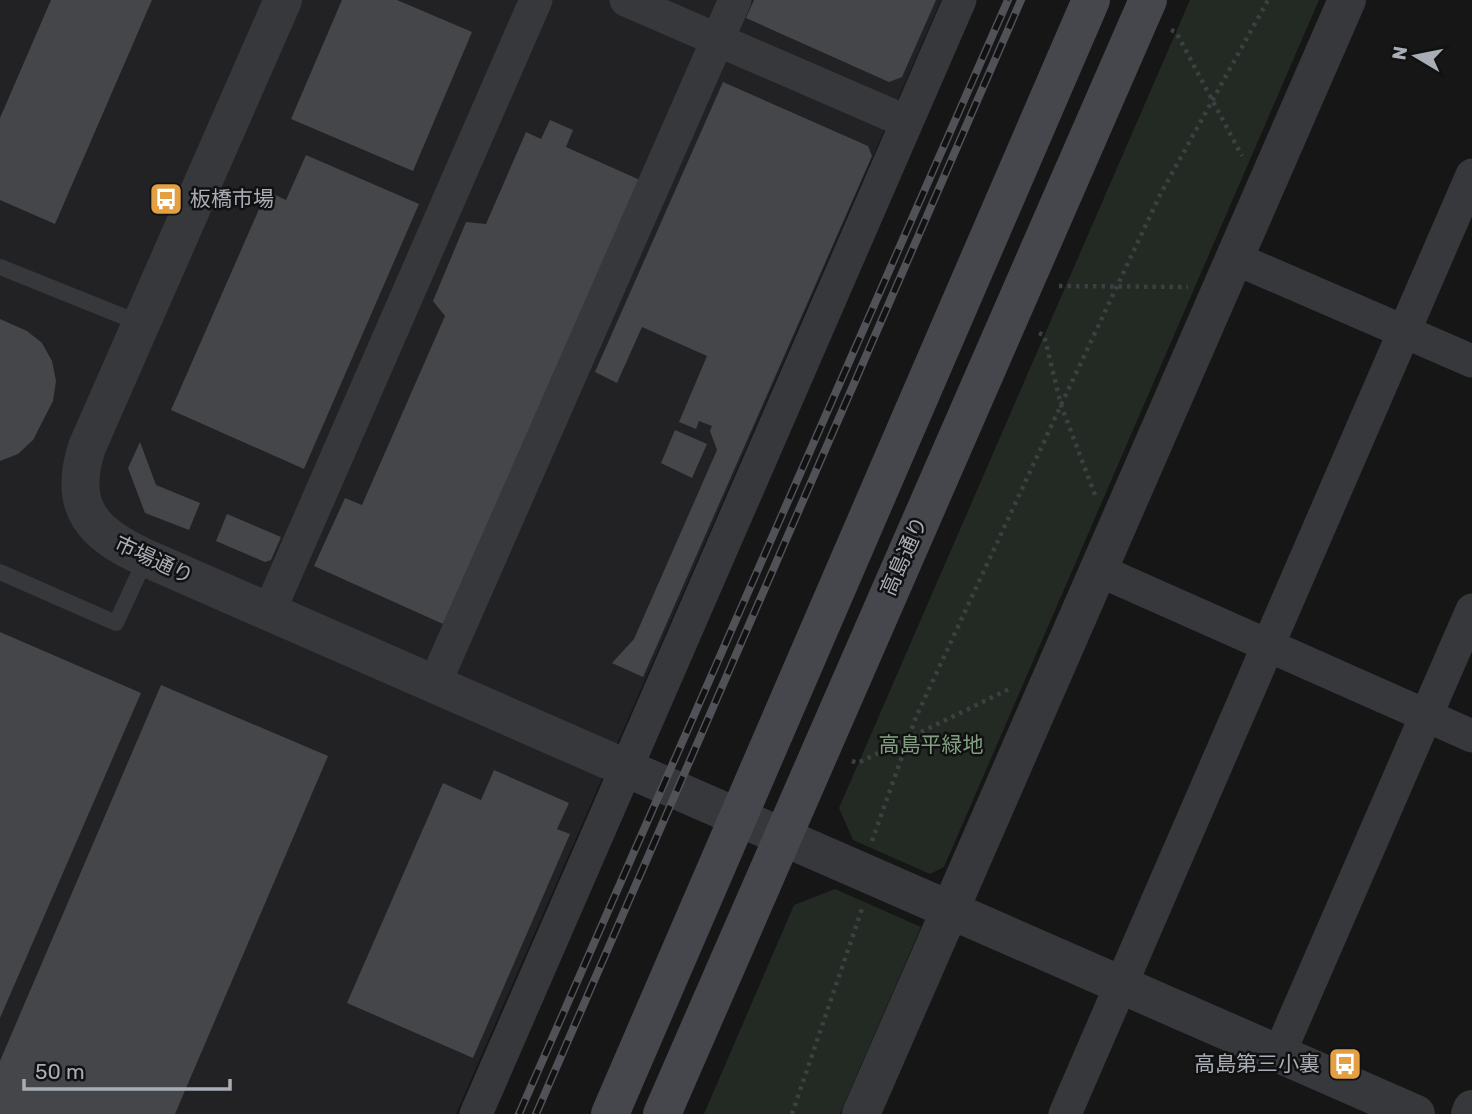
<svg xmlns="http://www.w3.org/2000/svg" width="1472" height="1114" viewBox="0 0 1472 1114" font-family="Rubik,'Noto Sans JP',sans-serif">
<rect width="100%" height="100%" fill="#161617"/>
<path fill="#222224" d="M0,0H941L456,1114H0Z"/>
<path fill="#222a23" d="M1190,0H1319L944,867L930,874L853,840L839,808Z
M835,889L921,927L840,1114H704L794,905Z"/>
<path fill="#45464a" d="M51,0H152L55,224L0,200V118Z
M342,0H397L472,32L413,171L291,119Z
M754,0H936L902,77L889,82L746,18Z
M723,82L868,146L872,156L643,677L612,663L634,639L717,450L710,431L712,426L699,421L696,429L679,422L707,356L642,327L617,383L595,372Z
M550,120L573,130L566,147L640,180L443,624L314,566L345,498L362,505L445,316L433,301L466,222L486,224L526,132L541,139Z
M306,155L419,204L304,469L171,410L267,191L286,200Z
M0,319L27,331L42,343L52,361L56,381L53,401L33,440L18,454L0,461Z
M675,430L707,444L692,478L661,463Z
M140,442L156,485L200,503L189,530L145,513L128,468Z
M227,514L281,537L271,560L265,562L216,541Z
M0,632L141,693L0,1018Z
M161,685L328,756L175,1114H0V1061Z
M494,770L569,803L557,829L570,834L473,1058L347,1003L443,783L481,800Z"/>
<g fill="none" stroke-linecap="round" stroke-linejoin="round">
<path stroke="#3d3f43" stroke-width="4.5" stroke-dasharray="3.5 5" stroke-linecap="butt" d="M1171,30L1176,32L1242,156
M1059,286L1188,287
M1039,333L1044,335L1061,405L1095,495
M852,761L858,763L1011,688
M872,841L916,717L1061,405L1160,195L1268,0
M792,1114L863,906"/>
<path stroke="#37383c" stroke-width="16" d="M0,267L142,324
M0,572L116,623L146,558"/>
<path stroke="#37383c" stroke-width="33" d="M626,0L907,122
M1234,258L1472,361
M1098,570L1472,736
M269,612L536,0
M435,683L735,0
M1279,1054L1472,610
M476,1114L960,0
M1065,1114L1472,175"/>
<path stroke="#37383c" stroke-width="38" d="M283,0L87,447C67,508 93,534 146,558L1416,1114
M861,1114L1347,0
M1470,1114L1472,1109"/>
<path stroke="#45474c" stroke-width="38" d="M610,1114L1091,0
M662,1114L1148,0"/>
<defs>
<path id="rail" d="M519,1114L1008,0
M536,1114L1021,0"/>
</defs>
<use href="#rail" stroke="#505257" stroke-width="8"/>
<use href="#rail" stroke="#111112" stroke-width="5" stroke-dasharray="16" stroke-linecap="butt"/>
</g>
<defs>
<symbol id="bus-square" viewBox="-11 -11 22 22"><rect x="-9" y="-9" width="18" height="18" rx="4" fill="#e39f42" stroke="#111112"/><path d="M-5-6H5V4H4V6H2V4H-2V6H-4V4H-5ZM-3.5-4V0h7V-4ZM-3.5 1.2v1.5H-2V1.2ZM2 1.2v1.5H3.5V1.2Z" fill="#fff"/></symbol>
</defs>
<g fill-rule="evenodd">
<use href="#bus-square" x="147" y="180" width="38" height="38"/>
<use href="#bus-square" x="1326" y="1045" width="38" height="38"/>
</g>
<g text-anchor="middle" stroke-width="5" stroke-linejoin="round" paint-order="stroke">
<g font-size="21" fill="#a9aeb6" stroke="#111112" text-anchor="start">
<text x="190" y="206">板橋市場</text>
<text x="1320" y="1071" text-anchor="end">高島第三小裏</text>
</g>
<g font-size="21" fill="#a9aeb6" stroke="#111112">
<text transform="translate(904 556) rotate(-66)" y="7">高島通り</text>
<text transform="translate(154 560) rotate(25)" y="7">市場通り</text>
</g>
<g font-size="21" fill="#82a081" stroke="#111112">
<text x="931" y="752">高島平緑地</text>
</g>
</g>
<g transform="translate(1416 56) rotate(280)" stroke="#111112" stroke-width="5" paint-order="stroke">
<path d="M0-5L12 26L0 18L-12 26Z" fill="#a9aeb6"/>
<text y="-10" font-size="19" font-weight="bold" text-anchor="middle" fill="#a9aeb6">N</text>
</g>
<path d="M24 1079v10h206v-10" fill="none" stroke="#a9aeb6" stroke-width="3.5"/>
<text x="35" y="1079" font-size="21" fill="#a9aeb6" stroke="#111112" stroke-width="5" paint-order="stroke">50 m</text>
</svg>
